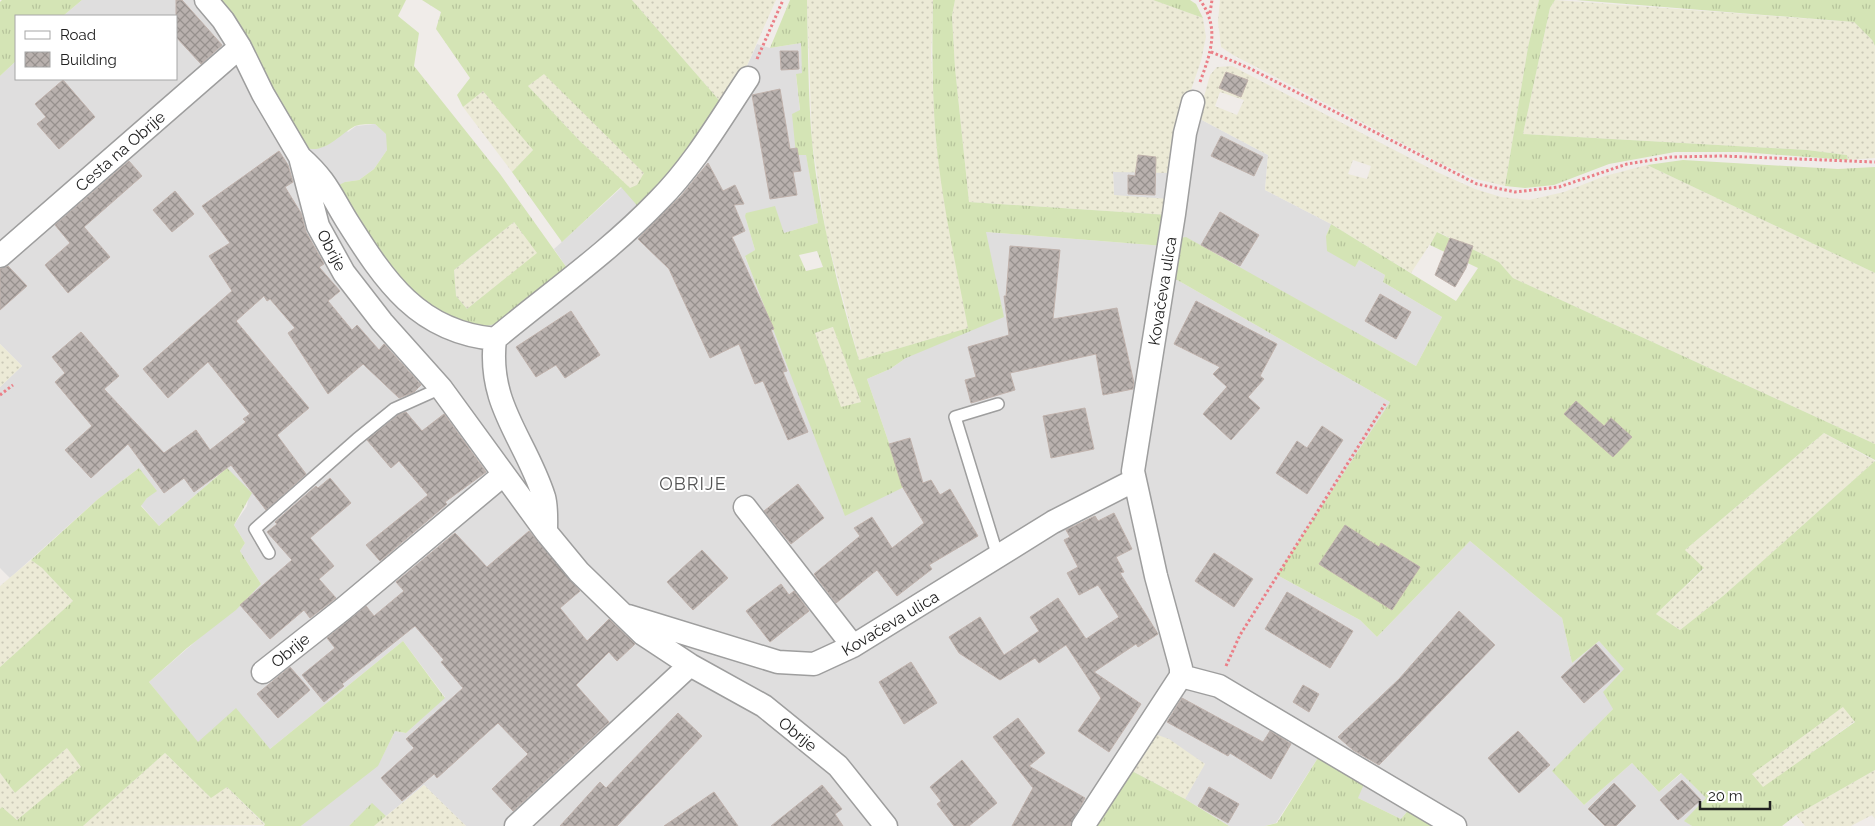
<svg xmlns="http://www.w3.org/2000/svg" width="1875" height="826" viewBox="0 0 1875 826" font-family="Raleway,sans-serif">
<defs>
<pattern id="farmland-dots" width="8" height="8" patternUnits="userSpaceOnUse" patternTransform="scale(1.25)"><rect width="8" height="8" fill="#ecead6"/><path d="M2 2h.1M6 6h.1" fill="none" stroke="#cac8b7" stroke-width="1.8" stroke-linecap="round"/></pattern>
<pattern id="grass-tufts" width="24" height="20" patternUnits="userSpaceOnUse" patternTransform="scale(1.25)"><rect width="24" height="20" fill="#d4e4b5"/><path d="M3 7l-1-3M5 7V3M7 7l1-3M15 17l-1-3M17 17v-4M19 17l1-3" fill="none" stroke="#b6c39b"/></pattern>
<pattern id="building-cross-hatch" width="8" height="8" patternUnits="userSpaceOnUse" patternTransform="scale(1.25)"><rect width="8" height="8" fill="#b9b1ae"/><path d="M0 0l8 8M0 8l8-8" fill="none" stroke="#96908d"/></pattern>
</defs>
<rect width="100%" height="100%" fill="#f0ece9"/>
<path fill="#dfdede" d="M82,0H217L348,132L356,126L375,124L387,134V150L374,169L359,180L345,182L567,268L554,249L741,79L757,44L770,48L801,43L803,73L796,75L800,111L797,155L806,154L818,223L784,233L745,216L755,250L745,257L764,303L904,487L867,379L890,369L906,358L986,232L1164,246L1114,195L1113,171L1198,118L1268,155L1265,190L1331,224L1326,236L1355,266L1359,260L1385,275L1383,282L1442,317L1416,366L1186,238H1180L1172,277L1390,402L1277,575L1360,620L1377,637L1470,541L1562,618L1572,663L1599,641L1625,669L1613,709L1553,771L1584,805L1632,763L1659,792L1682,773L1706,798L1685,821L1692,826H1440L1409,809L1401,819L1358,798L1321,753L1276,823L1265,826H1229L1185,799L1205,763L1090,826H466L424,785L386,816L372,804L349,826H301L381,759L395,731L406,733L445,697L403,641L270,749L198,743L149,682L261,584L240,551L245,543L234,525L247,506L248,500L227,468L159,526L141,505L147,498L139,468L98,499L10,578L0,568V387L22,366L0,344V76L16,61V79H176V16H63Z"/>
<path fill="url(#farmland-dots)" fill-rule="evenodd" d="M632,0H776L741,79L725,107Z
M807,0H933L931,56L936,141L944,197L969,328L859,360L826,233L812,141Z
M955,0H1153L1203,18L1206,37L1201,61L1192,87L1171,173L1113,172L1114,195L1170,199L1168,215L969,202L955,68L952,16Z
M1220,0H1539L1528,47L1505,186L1476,179L1440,163L1233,55L1221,47L1218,21Z
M1555,0L1854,22L1872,40L1875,46V158L1848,160L1847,155L1807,150L1523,134L1550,8Z
M1232,66L1437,172L1475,189L1501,197L1529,200L1564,192L1605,176L1647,165L1875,273V444L1513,278L1499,262L1438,232L1411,273L1331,224L1265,190L1268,155L1198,118L1210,75L1217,67ZM1220,92L1244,100L1237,115L1215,106ZM1353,160L1371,166L1367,179L1348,174Z
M544,73L645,173L637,185L630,189L579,140L528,86Z
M483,90L533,150L512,172L463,107Z
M514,222L538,253L467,309L456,296L454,270Z
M834,327L861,402L841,408L815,333Z
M0,344L22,366L0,387Z
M1824,433L1875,461L1723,596L1680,630L1656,614L1704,569L1685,550Z
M31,560L42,568L73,601L0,667V586Z
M1844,706L1855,721L1763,788L1752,774Z
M1155,734L1169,739L1205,764L1185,799L1128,769Z
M67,748L82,767L17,820L2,807L0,809V773L15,793Z
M165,753L210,797L227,787L265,825L83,826Z
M1875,770V819L1872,815L1851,826H1805L1796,815Z
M424,785L466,826H374L412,795Z"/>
<path fill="url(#grass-tufts)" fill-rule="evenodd" d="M2,0H82L63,16H16V61L0,76V2Z
M217,0H406L398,16L419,33L414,66L500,174L567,268L507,317L495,324L475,329L420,307L333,188L345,182L359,180L374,169L387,150L386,134L375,124C369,124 361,124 355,126C340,134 325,154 306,148ZM514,222L537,253L467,309L456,296L454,270Z
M422,0H632L725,107L641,210L621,187L562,242L512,172L533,150L483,91L463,107L457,95L470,78L436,29L441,12ZM544,74L644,173L637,185L630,188L579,140L528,86Z
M790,0H807C808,47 808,94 812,141C819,215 838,288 859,360L968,328C956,266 942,203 936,140C932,94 932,47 933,0H955L952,16L955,68L969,202L1168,215L1164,246L986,232L1004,317L906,358L890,369L867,379L904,487L845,516L745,256L755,250L745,216L746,213L775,206L784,233L818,223L806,155H796L792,114L800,110L796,74L802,73L801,43L770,48ZM817,251L823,267L806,271L799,255ZM833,327L861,402L841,407L815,333Z
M1153,0H1190L1196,4L1203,18Z
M1539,0H1555L1550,8L1523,134L1807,150L1847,155L1848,160L1741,152H1675L1609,164L1554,185L1525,188L1505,186L1528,47Z
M1576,0H1875V46L1872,40L1854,22Z
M1683,160L1838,169L1875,167V273L1647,165Z
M1331,224L1456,301L1478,268L1430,245L1437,232L1499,262L1513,278L1875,444V460L1824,433L1685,550L1704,568L1656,614L1680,630L1723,596L1875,461V770L1796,815L1782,826H1692L1684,821L1706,798L1681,773L1659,792L1632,763L1584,805L1552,771L1613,709L1603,692L1624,669L1599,641L1572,663L1562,618L1470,541L1377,637L1360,620L1277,575L1390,402L1172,277L1180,238L1186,237L1416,366L1442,317L1383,282L1385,275L1359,260L1355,267L1327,251L1326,236ZM1843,707L1855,722L1763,787L1752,774Z
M139,468L157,491L147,498L141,506L159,526L227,468L252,493L234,525L245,543L240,551L261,584L236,610L187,648L149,682L198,742L236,708L270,749L403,641L445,698L406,733L395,731L378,766L301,826H264L265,824L227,787L211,798L165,753L83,826H0V809L2,807L17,820L81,767L67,748L15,793L0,773V667L73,601L42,568L31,560L98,499Z
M1321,753L1364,784L1358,798L1401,819L1410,808L1440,826H1265L1277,823Z
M1128,769L1185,799L1229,826H1090Z
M372,803L386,816L374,826H349Z"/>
<path fill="url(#building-cross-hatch)" stroke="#c0b2ac" d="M176,0H182L222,45L201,64L176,37Z
M780,51H798L799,69L781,70Z
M1226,72L1248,80L1241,97L1219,88Z
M63,80L95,117L59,149L37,124L46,117L35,104Z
M780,89L790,149L797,148L801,171L793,172L797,195L770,199L752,95Z
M1221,136L1263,157L1254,176L1211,156Z
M279,151L288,165L293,182L285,187L301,213L306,232L324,264L319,267L340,291L328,301L352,330L357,325L379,350L384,344L421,385L414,392L399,398L363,364L328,394L288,333L295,328L270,299L267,301L264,296L236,321L309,408L277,435L306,474L266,510L231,465L194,492L184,478L164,493L128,444L91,478L65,450L92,426L55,382L65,373L52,357L81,332L119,376L104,389L164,453L196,430L210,450L246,422L243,419L250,414L208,362L168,398L143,369L232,291L209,256L230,243L202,206Z
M1138,155L1156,157L1155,195L1128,194V175L1135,176Z
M129,161L142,176L84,227L110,257L68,293L45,265L70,243L55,225Z
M708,163L723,191L735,185L744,204L734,205L745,231L732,237L774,329L771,330L787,371L783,372L808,432L788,440L763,381L755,384L739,344L710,358L669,269L638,239L681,196Z
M175,191L194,214L172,232L153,210Z
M1220,212L1259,235L1240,266L1201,245Z
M1450,238L1473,246L1466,268L1455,287L1435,275Z
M1010,246L1060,250L1053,319L1117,308L1134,383L1133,389L1103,395L1096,354L1010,373L1015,390L971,403L965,380L976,377L968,347L1009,335L1004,296H1006Z
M8,266L27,286L0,310V269Z
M1380,294L1411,312L1396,339L1365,321Z
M1196,301L1277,344L1260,376L1264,379L1248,397L1260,408L1231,440L1203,414L1227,387L1213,374L1220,367L1174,344Z
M571,311L600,355L565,378L556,365L536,377L516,347Z
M1576,401L1604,426L1611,418L1632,437L1613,457L1564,414Z
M1085,408L1094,449L1051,458L1043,416Z
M406,412L422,431L444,414L486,472L445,502L447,504L380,561L366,545L428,495L399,461L391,468L367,440L398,415Z
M1322,426L1343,440L1307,494L1276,473L1297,441L1307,448Z
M910,438L923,483L931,480L940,495L950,489L978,536L929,565L932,569L897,596L877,570L836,603L814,574L860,536L854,528L872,517L892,548L924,523L902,486L889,444Z
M330,478L351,503L310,538L334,566L319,579L336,598L310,618L304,610L270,639L240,605L292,560L267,532L277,524L275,522L316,486L318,488Z
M798,484L824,518L791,544L764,511Z
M1114,513L1132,549L1116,557L1124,572L1120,573L1158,634L1138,647L1136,644L1094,672L1141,704L1109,752L1078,731L1101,698L1066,645L1039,663L1035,658L1000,680L959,653L949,637L980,617L1004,655L1039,631L1030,617L1058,598L1086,639L1119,617L1098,585L1079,595L1067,573L1078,567L1064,540L1070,537L1066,530L1095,516L1098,521Z
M1345,525L1379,547L1381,543L1420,567L1392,610L1319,564Z
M529,531L580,591L560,608L587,641L609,619L635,644L617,661L609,652L576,685L609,722L513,811L492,789L528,754L498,723L437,778L434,774L402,801L381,778L414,748L406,739L463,688L441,662L444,660L415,626L342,684L344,686L324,702L302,675L335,648L327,638L366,606L374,616L404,591L396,582L455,533L487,567Z
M702,550L728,578L693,610L667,582Z
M1214,553L1253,579L1234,607L1195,581Z
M781,584L789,595L794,591L809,611L770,642L746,611Z
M1287,592L1353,631L1330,668L1265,629Z
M1459,611L1495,645L1379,765L1353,750L1338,737L1399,679Z
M1596,644L1620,671L1584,703L1561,677Z
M911,662L937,703L904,724L879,682Z
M290,667L310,690L278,718L257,694Z
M1303,685L1319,694L1309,712L1293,702Z
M1182,698L1263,742L1270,731L1291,744L1271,779L1230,753L1228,756L1167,722Z
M678,713L702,736L617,826H560L600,782L606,788Z
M1018,718L1045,753L1029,766L1085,798L1070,826H1012L1033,788L993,737Z
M1518,731L1550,765L1519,793L1488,758Z
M962,760L997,803L969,826H954L937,804L941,801L930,787Z
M1682,780L1701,800L1678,820L1660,800Z
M1614,783L1636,806L1616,826H1605L1588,809Z
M822,785L842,809L835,814L843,826H771Z
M1209,787L1239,804L1228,823L1198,806Z
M714,792L738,826H664Z"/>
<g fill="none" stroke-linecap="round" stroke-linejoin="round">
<defs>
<path id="service" d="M998,404L955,417L998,557
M269,553L255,529L357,439L394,409L441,388"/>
<path id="minor" d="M206,0L223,20L240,47L263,94L300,157L318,226L344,273L382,322L441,388L546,532L579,572L643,634L690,665L764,706L838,766L886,826
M300,157C326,180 330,193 347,221C385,281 418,332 495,339
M0,256L240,47
M745,507L853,646
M546,532C546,521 547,508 544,497C525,438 487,405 495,339C549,294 609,252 658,201C694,165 720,120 748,78
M628,616L778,662L814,664L853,646L1053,522L1135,480
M263,672L343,609L503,475
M1181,676L1219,686L1455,826
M516,826L690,665
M1083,826L1181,676V668L1156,576L1133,471L1174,214L1185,133L1193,102"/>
</defs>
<use href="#service" stroke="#9e9e9e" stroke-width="14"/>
<use href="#minor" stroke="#9e9e9e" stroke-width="25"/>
<path stroke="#eb7f87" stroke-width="3" stroke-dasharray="2.5 2.5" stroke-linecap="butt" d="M1210,13L1212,0
M1211,52L1249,68L1477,184L1515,192L1559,187L1627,164L1671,157L1722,156L1875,162
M757,59L783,0
M1200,82C1211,52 1220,28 1200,0
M0,395L13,385
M1226,666L1240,635L1385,404"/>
<use href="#service" stroke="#fff" stroke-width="11"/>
<use href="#minor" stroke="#fff" stroke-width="22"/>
</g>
<g text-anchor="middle" stroke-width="4" stroke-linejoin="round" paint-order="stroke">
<g font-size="16" fill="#212121" stroke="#fff">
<text transform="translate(120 151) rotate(-41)" y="6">Cesta na Obrije</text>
<text transform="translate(332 250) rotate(62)" y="6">Obrije</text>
<text transform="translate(1162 291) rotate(-81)" y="6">Kovačeva ulica</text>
<text transform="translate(890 623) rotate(-31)" y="6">Kovačeva ulica</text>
<text transform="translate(290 650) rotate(-39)" y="6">Obrije</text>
<text transform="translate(798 734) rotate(39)" y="6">Obrije</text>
</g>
<g font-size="18" letter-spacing="1" fill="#545454" stroke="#fff">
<text x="693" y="490">OBRIJE</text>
</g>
</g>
<rect x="15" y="15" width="162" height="65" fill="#ffffff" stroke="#a6a6a6"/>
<rect x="25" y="31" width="25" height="8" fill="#ffffff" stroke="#a6a6a6"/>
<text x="60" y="40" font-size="15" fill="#212121">Road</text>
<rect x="25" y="52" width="25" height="15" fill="url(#building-cross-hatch)" stroke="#a6a6a6"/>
<text x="60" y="65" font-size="15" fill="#212121">Building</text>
<path d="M1700 801v8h70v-8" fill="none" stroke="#212121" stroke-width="2.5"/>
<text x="1708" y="801" font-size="15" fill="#212121" stroke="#ffffff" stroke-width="4" paint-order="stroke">20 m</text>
</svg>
